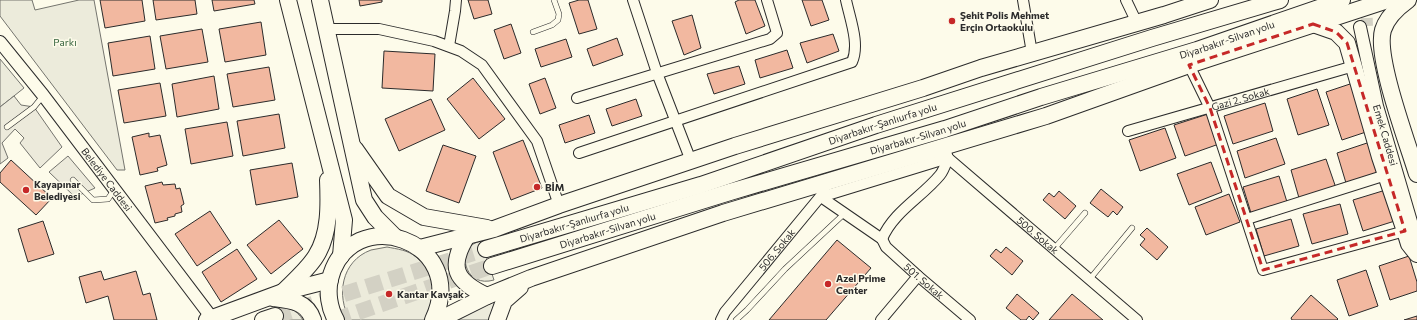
<svg xmlns="http://www.w3.org/2000/svg" width="1417" height="320" viewBox="0 0 1417 320" font-family="Commissioner,sans-serif">
<rect width="100%" height="100%" fill="#fdfbea"/>
<path fill="#ecebdb" stroke="#74746e" d="M0,0H32L35,10L79,0H94L125,170H117L0,16Z
M0,59L24,88L0,107Z
M481,241L494,280C466,288 458,255 472,245C474,243 478,242 481,241Z
M387,247C397,249 408,250 416,257C435,272 439,301 424,320H350C336,296 341,261 371,250C376,249 382,248 387,247Z
M495,301L489,320H456Z
M276,306C288,307 296,309 303,320H281Z"/>
<path fill="#eceadb" stroke="#74746e" d="M14,96L21,105L34,107L62,147L40,168L20,143L24,138L15,129L2,143L8,158L0,164V107Z
M68,156L95,188L75,197L49,172Z"/>
<path fill="#f2b8a0" stroke="#2b2b2b" d="M100,0H142L145,21L105,28Z
M153,0H195L197,14L156,20Z
M212,0H254L255,4L214,11Z
M359,0H382V2L360,6Z
M468,0H488L492,14L474,19Z
M579,0H588L597,29L579,34L569,3Z
M739,0H755L765,26L746,34L735,2Z
M802,0H822L829,20L811,26Z
M692,15L701,48L684,55L672,21Z
M261,22L266,55L225,62L219,29Z
M511,24L521,53L504,59L494,30Z
M202,29L208,62L166,69L160,36Z
M833,34L839,51L807,63L800,43Z
M150,36L155,69L113,76L108,43Z
M617,38L623,55L593,66L587,49Z
M566,39L572,57L541,67L535,49Z
M787,50L793,68L760,78L755,60Z
M384,51L435,54L433,91L382,88Z
M739,66L745,84L714,94L707,74Z
M269,67L275,100L233,107L227,74Z
M214,76L219,109L177,117L172,84Z
M473,78L505,119L479,139L447,99Z
M545,78L556,108L540,114L529,84Z
M160,83L166,116L124,123L118,90Z
M1353,83L1369,131L1342,140L1326,92Z
M1317,89L1329,125L1298,135L1287,99Z
M431,99L445,130L399,151L385,119Z
M636,99L642,116L612,126L606,109Z
M1265,103L1273,131L1233,144L1224,116Z
M279,114L285,148L243,156L237,121Z
M1208,114L1219,144L1185,156L1174,125Z
M589,115L595,133L565,143L559,125Z
M227,122L233,156L191,164L185,129Z
M1165,128L1176,158L1140,171L1129,140Z
M149,133V137L160,135L167,165L157,168L158,171L140,175L132,137Z
M1276,138L1285,164L1245,178L1237,151Z
M523,140L542,188L511,200L493,152Z
M1373,141L1382,171L1346,183L1337,153Z
M443,145L476,156L459,203L426,191Z
M1326,159L1336,188L1299,198L1291,170Z
M11,160L52,198L36,215L0,182V173Z
M1211,162L1222,192L1189,205L1177,174Z
M292,163L298,197L256,205L250,170Z
M1279,176L1287,202L1251,213L1243,187Z
M162,182L163,185L175,184L176,189L180,188L184,204L181,206L182,212L175,214V216L167,218L168,220L155,223L145,186Z
M1101,189L1123,207L1117,215L1113,211L1108,217L1090,203Z
M1389,189L1398,220L1363,231L1353,200Z
M1059,191L1076,206L1065,219L1043,200L1049,193L1054,197Z
M1229,194L1240,222L1206,235L1195,207Z
M1340,204L1348,234L1312,244L1303,214Z
M210,211L231,243L197,266L175,234Z
M1291,219L1299,246L1264,256L1256,229Z
M279,220L303,249L271,274L247,245Z
M43,221L54,254L28,262L18,229Z
M1147,228L1168,247L1157,260L1140,245L1145,239L1140,235Z
M837,240L871,268L826,320H769Z
M1006,247L1023,261L1012,275L990,256L996,249L1001,253Z
M237,249L257,279L221,302L202,272Z
M1409,256L1417,282V291L1390,300L1379,266Z
M1366,270L1378,306L1349,316L1337,280Z
M101,271L104,280L136,271L143,295L150,293L157,320H114L108,296L86,303L79,277Z
M1017,294L1039,313L1033,320L1029,316L1026,320H1021L1006,308Z
M1072,294L1103,320H1049Z
M1311,295L1338,319L1337,320H1292L1291,318Z
M1417,316V320H1404Z"/>
<g fill="none" stroke-linecap="round" stroke-linejoin="round">
<path stroke="#d3d1c4" stroke-width="12" stroke-dasharray="12 6" stroke-linecap="butt" d="M1366,0L1367,26"/>
<path stroke="#d3d1c4" stroke-width="16" stroke-dasharray="16 8" stroke-linecap="butt" d="M275,316L486,249
M335,320L492,266"/>
<defs>
<path id="service" d="M533,32L552,25L558,20L559,14L554,0
M7,127L34,107L43,96
M73,180L93,200L108,199L114,190
M1054,249L1085,213
M1089,280L1132,228
M736,320L747,310L785,269L845,213"/>
<g id="minor">
<path d="M633,0L657,73L691,161"/>
<path d="M1023,0L1032,53"/>
<path d="M1126,0L1137,23"/>
<path d="M327,29H379L434,41L461,51L482,65L537,141L559,205"/>
<path d="M449,46L455,11L456,0"/>
<path d="M1189,65L1210,108L1263,270L1405,231"/>
<path d="M577,98L770,39L777,33L767,0"/>
<path id="s1" d="M1128,131L1354,66"/>
<path id="s2" d="M944,146L948,158L1137,320"/>
<path d="M579,153L852,62C860,44 850,19 846,0"/>
<path id="s3" d="M821,197L882,239L886,247L918,276L970,320"/>
<path d="M821,197L948,158"/>
<path d="M1247,219L1386,175"/>
<path d="M882,239C893,212 922,197 940,175C944,170 946,163 948,158"/>
<path id="s4" d="M721,320L725,312L825,191"/>
<path d="M881,320L918,276"/>
</g>
<g id="tertiary">
<path id="s5" d="M1360,27L1377,106L1417,242"/>
<path id="s6" d="M0,42L43,95L212,318"/>
</g>
<g id="trunk">
<path d="M288,0L344,220L341,256"/>
<path d="M320,0L364,200L375,217L394,236"/>
<path d="M1408,0C1397,8 1387,17 1383,30C1375,57 1408,144 1417,174"/>
<path d="M1313,24L1336,32L1347,43L1380,157L1405,231L1409,244L1417,254"/>
<path d="M355,149L388,196L424,217L487,228"/>
<path d="M467,236C448,267 455,281 487,296"/>
<path d="M420,248L494,229L559,205L735,146L923,88L981,68L1164,15L1210,0"/>
<path id="s7" d="M486,249L701,185L876,125L1152,38L1280,0"/>
<path id="s8" d="M492,266L730,192L945,129L1041,97L1197,50L1342,0"/>
<path d="M283,292C294,281 308,269 316,256C330,234 329,204 328,180"/>
<path d="M273,298C290,300 307,301 313,320"/>
<path d="M207,320L283,292L330,280"/>
<path d="M263,320L275,316"/>
<path d="M336,320C329,308 327,292 330,279C350,200 471,240 433,320"/>
<path d="M439,320L487,296L531,278L723,213L1046,116L1189,65L1388,0"/>
<path d="M497,320L504,301L520,287"/>
</g>
</defs>
<use href="#service" stroke="#2b2b2b" stroke-width="6"/>
<use href="#minor" stroke="#2b2b2b" stroke-width="12"/>
<use href="#tertiary" stroke="#2b2b2b" stroke-width="14"/>
<use href="#trunk" stroke="#2b2b2b" stroke-width="18"/>
<use href="#service" stroke="#fdfbea" stroke-width="5"/>
<use href="#minor" stroke="#fdfbea" stroke-width="10"/>
<use href="#tertiary" stroke="#fdfbea" stroke-width="12"/>
<use href="#trunk" stroke="#fdfbea" stroke-width="16"/>
</g>
<path fill="none" stroke="#c62828" stroke-width="3" stroke-dasharray="8 5" stroke-linejoin="round" d="M1313,24L1336,32L1347,43L1405,231L1263,270L1210,108L1189,65Z"/>
<g fill="#c62828" stroke="#fdfbea" stroke-width="1.5">
<circle cx="952" cy="21" r="4"/>
<circle cx="537" cy="187" r="4"/>
<circle cx="26" cy="190" r="4"/>
<circle cx="828" cy="284" r="4"/>
<circle cx="389" cy="294" r="4"/>
</g>
<g text-anchor="middle" stroke-width="3" stroke-linejoin="round" paint-order="stroke">
<g font-size="10" font-weight="bold" fill="#2b2b2b" stroke="#fdfbea" text-anchor="start">
<text x="960" y="19">Şehit Polis Mehmet<tspan x="960" dy="12">Erçin Ortaokulu</tspan></text>
<text x="34" y="188">Kayapınar<tspan x="34" dy="12">Belediyesi</tspan></text>
<text x="545" y="191">BİM</text>
<text x="836" y="282">Azel Prime<tspan x="836" dy="12">Center</tspan></text>
<text x="397" y="298">Kantar Kavşak</text>
</g>
<g font-size="10" fill="#2b2b2b" stroke="#fdfbea">
<text dy="4" stroke="none"><textPath href="#s8" startOffset="769">Diyarbakır-Silvan yolu</textPath></text>
<text dy="4" stroke="none"><textPath href="#s1" startOffset="117">Gazi 2. Sokak</textPath></text>
<text dy="4" stroke="none"><textPath href="#s7" startOffset="416">Diyarbakır-Şanlıurfa yolu</textPath></text>
<text dy="4" stroke="none"><textPath href="#s5" startOffset="111">Emek Caddesi</textPath></text>
<text dy="4" stroke="none"><textPath href="#s8" startOffset="445">Diyarbakır-Silvan yolu</textPath></text>
<text dy="4" stroke="none"><textPath href="#s6" startOffset="174">Belediye Caddesi</textPath></text>
<text dy="4" stroke="none"><textPath href="#s7" startOffset="92">Diyarbakır-Şanlıurfa yolu</textPath></text>
<text dy="4" stroke="none"><textPath href="#s8" startOffset="121">Diyarbakır-Silvan yolu</textPath></text>
<text dy="4" stroke="none"><textPath href="#s2" startOffset="131">500. Sokak</textPath></text>
<text dy="4" stroke="none"><textPath href="#s4" startOffset="90">506. Sokak</textPath></text>
<text dy="4" stroke="none"><textPath href="#s3" startOffset="134">501. Sokak</textPath></text>
</g>
<g font-size="10" fill="#34623c" stroke="#fdfbea">
<text x="65" y="46">Parkı</text>
</g>
</g>
</svg>
